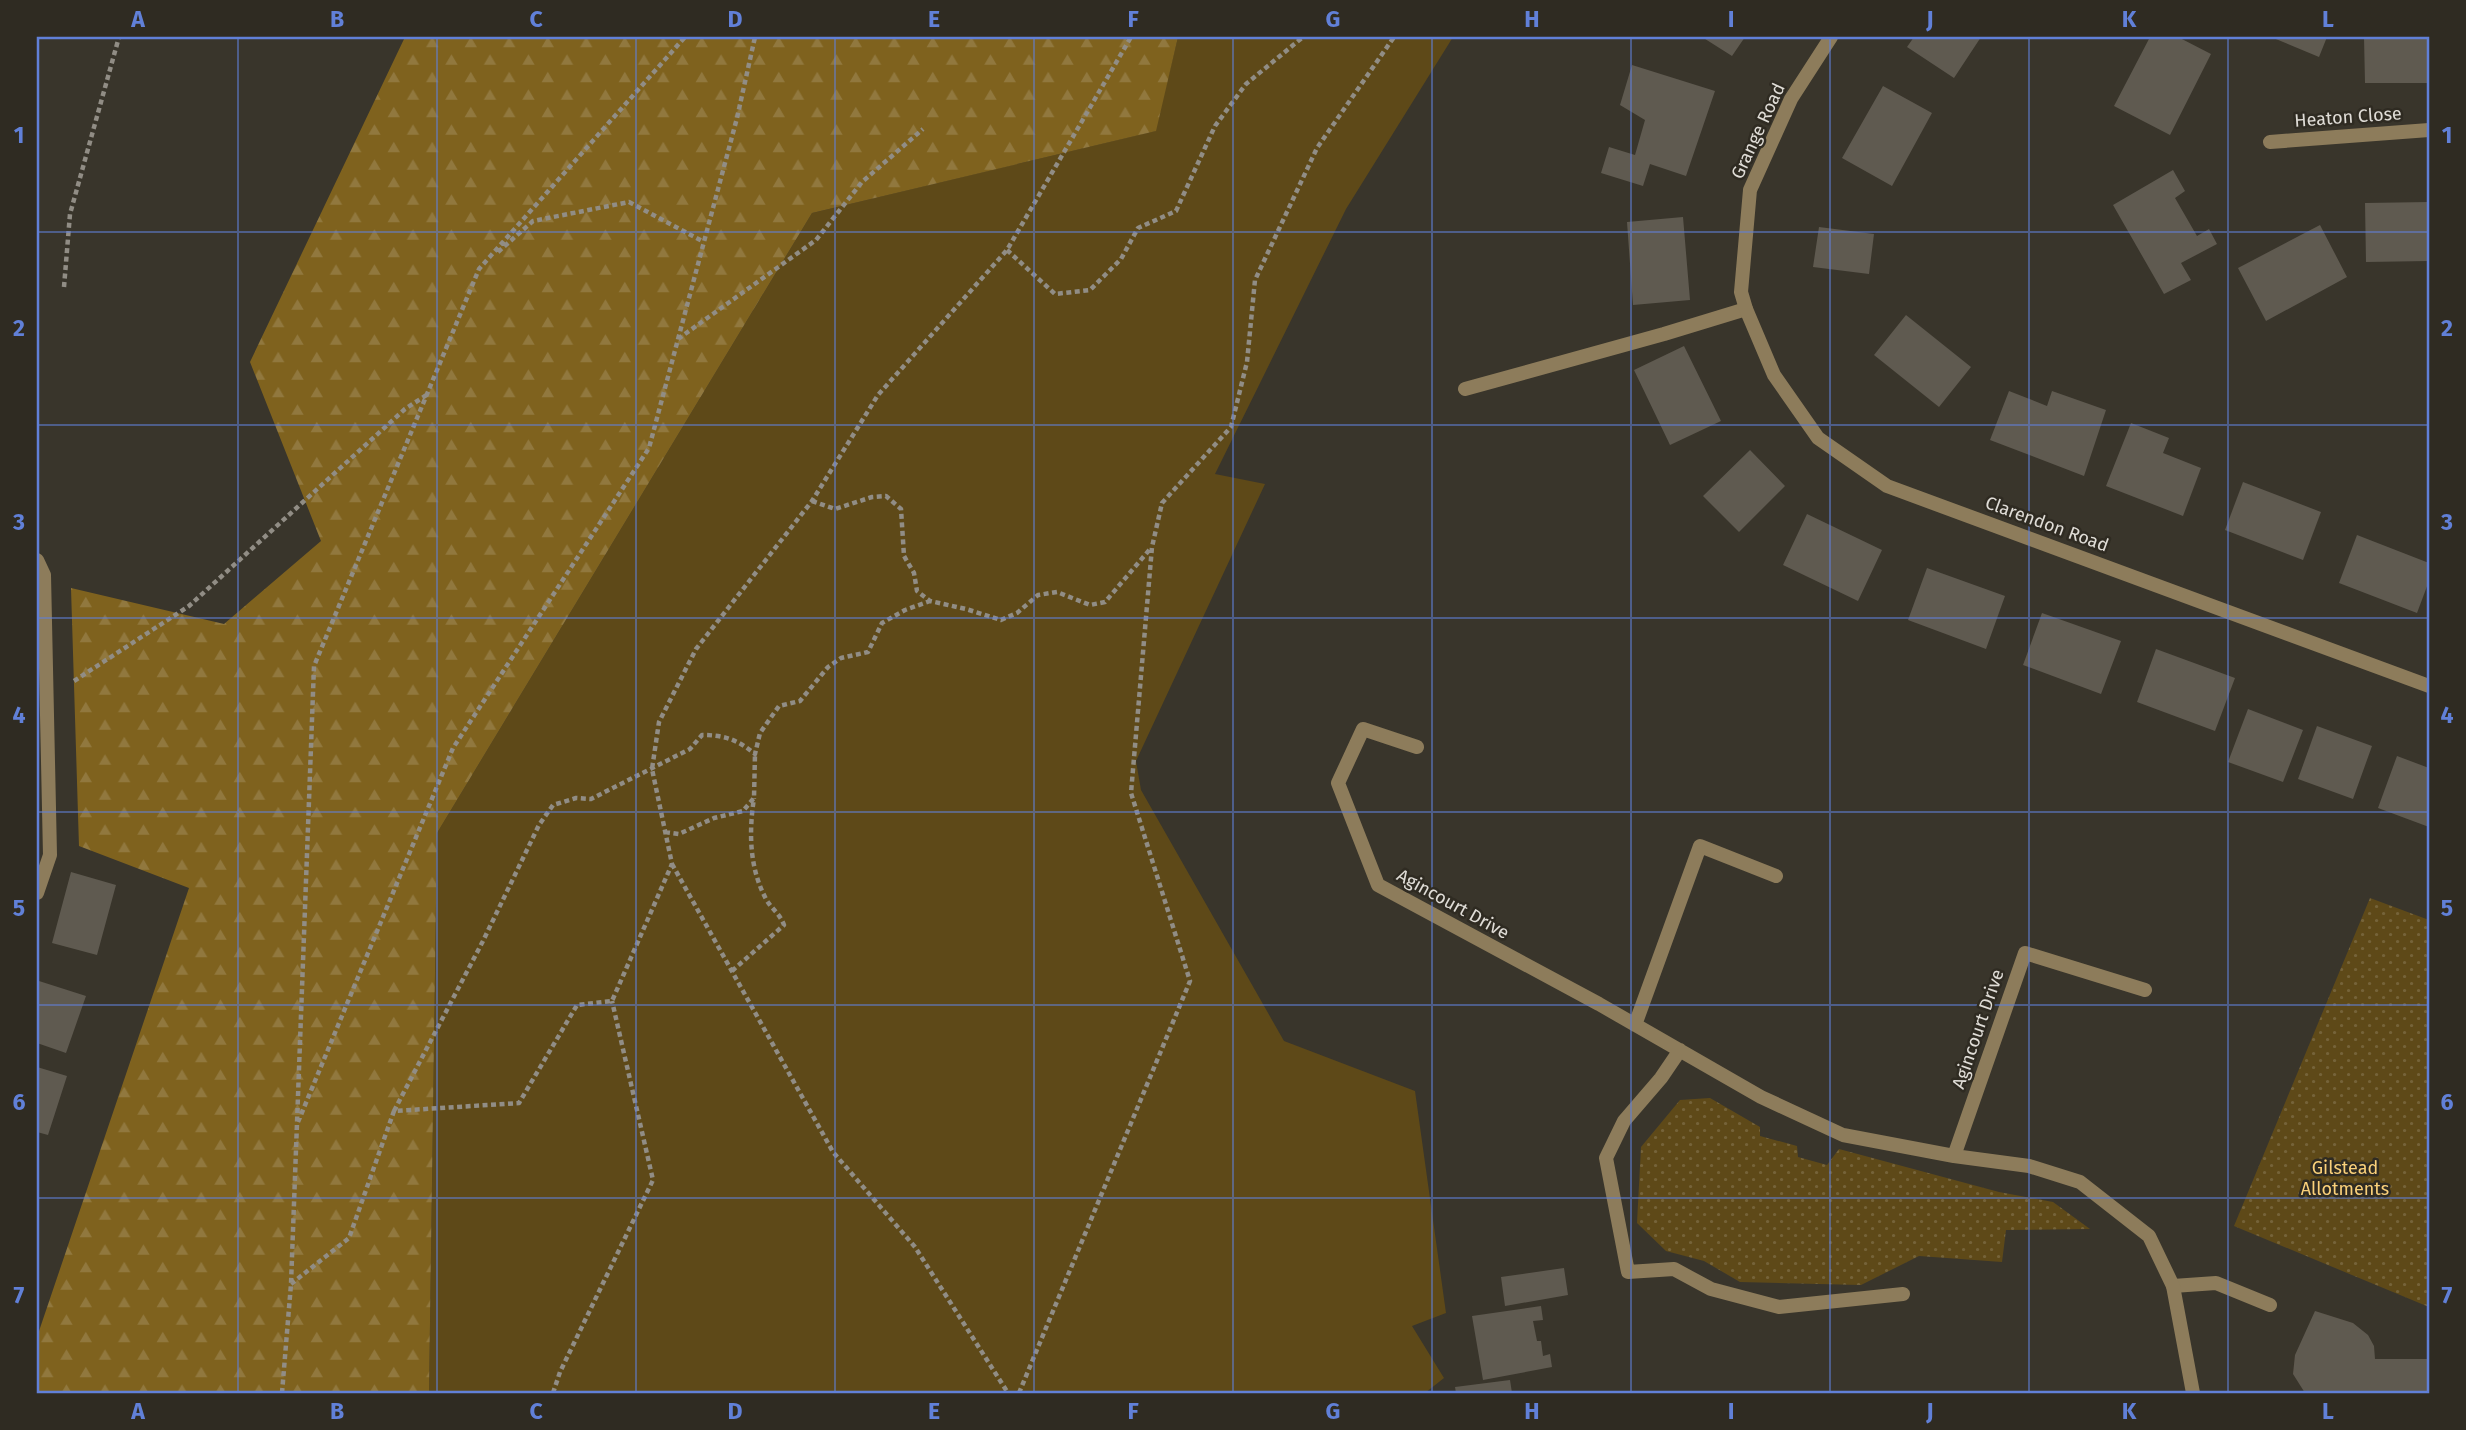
<svg xmlns="http://www.w3.org/2000/svg" width="2466" height="1430" viewBox="0 0 2466 1430" font-family="'Fira Sans',sans-serif">
<defs>
<pattern id="forest-firs" width="22" height="20" patternUnits="userSpaceOnUse" patternTransform="scale(1.75)"><rect width="22" height="20" fill="#7f621e"/><path d="M5 1l3.5 6h-7zM16 11l3.5 6h-7z" fill="#91783e"/></pattern>
<pattern id="park-dots" width="8" height="8" patternUnits="userSpaceOnUse" patternTransform="scale(1.75)"><rect width="8" height="8" fill="#5e4918"/><path d="M2 2h.1M6 6h.1" fill="none" stroke="#756339" stroke-width="1.8" stroke-linecap="round"/></pattern>
</defs>
<rect width="100%" height="100%" fill="#39352b"/>
<path fill="#5e4918" d="M1178,37H1453L1346,209L1215,474L1265,484L1136,761L1141,790L1284,1041L1415,1091L1446,1313L1412,1326L1444,1378L1425,1393H429L437,833L812,213L1155,131Z"/>
<path fill="url(#forest-firs)" d="M405,37H1178L1156,131L812,213L437,833L429,1393H37V1337L189,888L79,846L71,588L224,624L321,541L250,362Z"/>
<path fill="url(#park-dots)" d="M2370,898L2429,920V1307L2234,1226Z
M1710,1098L1760,1127V1136L1797,1146L1798,1157L1827,1165L1839,1149L1999,1192L2053,1202L2090,1229L2006,1230L2002,1262L1919,1256L1861,1285L1740,1282L1704,1261L1666,1251L1637,1223L1641,1147L1680,1100Z"/>
<path fill="#5f5a50" d="M1702,37H1745L1732,56Z
M1914,37H1981L1954,78L1907,47Z
M2150,37H2178L2211,54L2170,135L2114,106Z
M2271,37H2327L2319,57Z
M2364,37H2429V83H2365Z
M1632,65L1715,91L1686,176L1650,164L1643,186L1601,173L1609,147L1635,155L1645,120L1620,105Z
M1883,86L1932,113L1892,186L1842,158Z
M2173,170L2185,191L2175,198L2197,236L2209,229L2217,244L2181,263L2191,280L2164,294L2113,205Z
M2429,202V261L2366,262L2365,203Z
M1683,217L1690,300L1633,305L1627,222Z
M2320,225L2347,277L2266,321L2238,268Z
M1819,227L1874,234L1869,274L1813,267Z
M1906,315L1971,367L1939,407L1874,355Z
M1684,346L1721,421L1670,445L1634,370Z
M2009,391L2047,406L2052,391L2106,410L2084,476L1990,440Z
M2131,423L2169,438L2163,453L2201,468L2183,516L2106,486Z
M1750,450L1785,486L1739,532L1703,496Z
M2243,482L2321,512L2303,560L2225,530Z
M1807,514L1882,550L1858,601L1783,565Z
M2357,535L2429,563V581L2417,613L2339,583Z
M1927,568L2005,596L1986,649L1908,620Z
M2042,613L2121,641L2101,694L2023,665Z
M2156,649L2235,678L2215,731L2137,702Z
M2248,709L2303,730L2283,782L2228,762Z
M2317,726L2372,746L2353,799L2298,779Z
M2397,756L2429,768V827L2378,808Z
M71,872L116,885L97,955L52,943Z
M39,981L86,996L66,1053L37,1043V989Z
M37,1067L67,1076L48,1135L37,1132Z
M1564,1268L1568,1295L1505,1306L1501,1277Z
M1541,1306L1543,1320L1533,1321L1537,1341H1541L1543,1356L1550,1354L1552,1367L1483,1380L1472,1316Z
M2315,1311L2353,1323L2368,1335L2374,1346L2375,1359H2429V1393H2305L2293,1374L2295,1355Z
M1510,1380L1512,1393H1456L1455,1387Z"/>
<g fill="none" stroke-linecap="round" stroke-linejoin="round">
<path stroke="#918d85" stroke-width="4.5" stroke-dasharray="5 3.5" stroke-linecap="butt" d="M1007,250L1055,294L1090,290L1121,259L1138,228L1176,211L1215,126L1246,84L1303,37
M498,252L533,221L629,202L704,242
M64,287L70,214L119,37
M678,339L816,240L862,182L923,129
M812,501L835,509L872,497L886,496L901,509L904,556L914,573L917,591L930,601L966,609L1001,620L1017,613L1038,595L1057,592L1090,605L1105,602L1151,548
M74,681L189,606L405,409L428,394
M665,832L679,834L714,818L743,811L754,798L755,754
M672,864L833,1152L915,1247L1008,1393
M732,971L784,925C779,912 770,908 765,897C749,866 749,831 754,798
M394,1111L483,941L539,825L553,805L576,798L591,799L690,749L702,735C725,735 738,740 755,754L760,733L779,706L800,701L828,667L841,658L868,652L882,623L905,610L930,601
M298,1122L453,748L649,448L737,118L755,37
M291,1284L349,1238L394,1111L519,1103L577,1005L612,1001L672,864L652,769L659,722L696,649L812,501L878,395L1007,250L1131,37
M282,1393L291,1284L314,666L479,269L685,37
M553,1393L560,1372L653,1180L612,1001
M1019,1393L1190,981L1131,793L1152,547L1162,503L1231,427L1247,362L1255,280L1317,148L1394,37"/>
<path stroke="#8d7c5b" stroke-width="14" d="M1465,389L1664,334L1746,309
M2173,1286L2216,1283L2270,1305"/>
<path stroke="#8d7c5b" stroke-width="14" d="M1831,37L1791,99L1750,190L1741,292L1746,309L1774,375L1818,438L1887,486L2429,686
M2270,142L2429,130
M37,560L44,575L50,855L37,893
M1417,747L1363,729L1338,783L1378,885L1599,1004L1761,1097L1843,1135L1954,1156L2029,1166L2080,1182L2149,1236L2173,1286L2193,1393
M1635,1025L1700,846L1776,876
M1680,1050L1661,1078L1624,1121L1606,1158L1628,1272L1674,1269L1711,1289L1779,1307L1903,1294
M1954,1156L2025,953L2145,990"/>
</g>
<path fill="none" stroke="#6180d8" stroke-width="2" stroke-opacity="0.55" d="M238,37V1393M437,37V1393M636,37V1393M835,37V1393M1034,37V1393M1233,37V1393M1432,37V1393M1631,37V1393M1830,37V1393M2029,37V1393M2228,37V1393M37,232H2429M37,425H2429M37,618H2429M37,812H2429M37,1005H2429M37,1198H2429"/>
<g text-anchor="middle" stroke-width="5" stroke-linejoin="round" paint-order="stroke">
<g font-size="18" fill="#e0ddd7" stroke="#2f2b22">
<text transform="translate(2348 117) rotate(-4)" y="6">Heaton Close</text>
<text transform="translate(1758 131) rotate(-65)" y="6">Grange Road</text>
<text transform="translate(2047 524) rotate(20)" y="6">Clarendon Road</text>
<text transform="translate(1453 904) rotate(29)" y="6">Agincourt Drive</text>
<text transform="translate(1978 1029) rotate(-71)" y="6">Agincourt Drive</text>
</g>
<g font-size="18" fill="#fbd17a" stroke="#2f2b22">
<text x="2345" y="1174">Gilstead<tspan x="2345" dy="21">Allotments</tspan></text>
</g>
</g>
<rect width="2466" height="1430" fill="none" stroke="#2f2b22" stroke-width="77"/>
<rect x="38" y="38" width="2390" height="1354" fill="none" stroke="#6180d8" stroke-width="2.5"/>
<g font-size="23" text-anchor="middle" font-weight="bold" fill="#6180d8">
<text x="138" y="27">A</text>
<text x="337" y="27">B</text>
<text x="536" y="27">C</text>
<text x="735" y="27">D</text>
<text x="934" y="27">E</text>
<text x="1133" y="27">F</text>
<text x="1333" y="27">G</text>
<text x="1532" y="27">H</text>
<text x="1731" y="27">I</text>
<text x="1930" y="27">J</text>
<text x="2129" y="27">K</text>
<text x="2328" y="27">L</text>
<text x="19" y="143">1</text>
<text x="2447" y="143">1</text>
<text x="19" y="336">2</text>
<text x="2447" y="336">2</text>
<text x="19" y="530">3</text>
<text x="2447" y="530">3</text>
<text x="19" y="723">4</text>
<text x="2447" y="723">4</text>
<text x="19" y="916">5</text>
<text x="2447" y="916">5</text>
<text x="19" y="1110">6</text>
<text x="2447" y="1110">6</text>
<text x="19" y="1303">7</text>
<text x="2447" y="1303">7</text>
<text x="138" y="1419">A</text>
<text x="337" y="1419">B</text>
<text x="536" y="1419">C</text>
<text x="735" y="1419">D</text>
<text x="934" y="1419">E</text>
<text x="1133" y="1419">F</text>
<text x="1333" y="1419">G</text>
<text x="1532" y="1419">H</text>
<text x="1731" y="1419">I</text>
<text x="1930" y="1419">J</text>
<text x="2129" y="1419">K</text>
<text x="2328" y="1419">L</text>
</g>
</svg>
